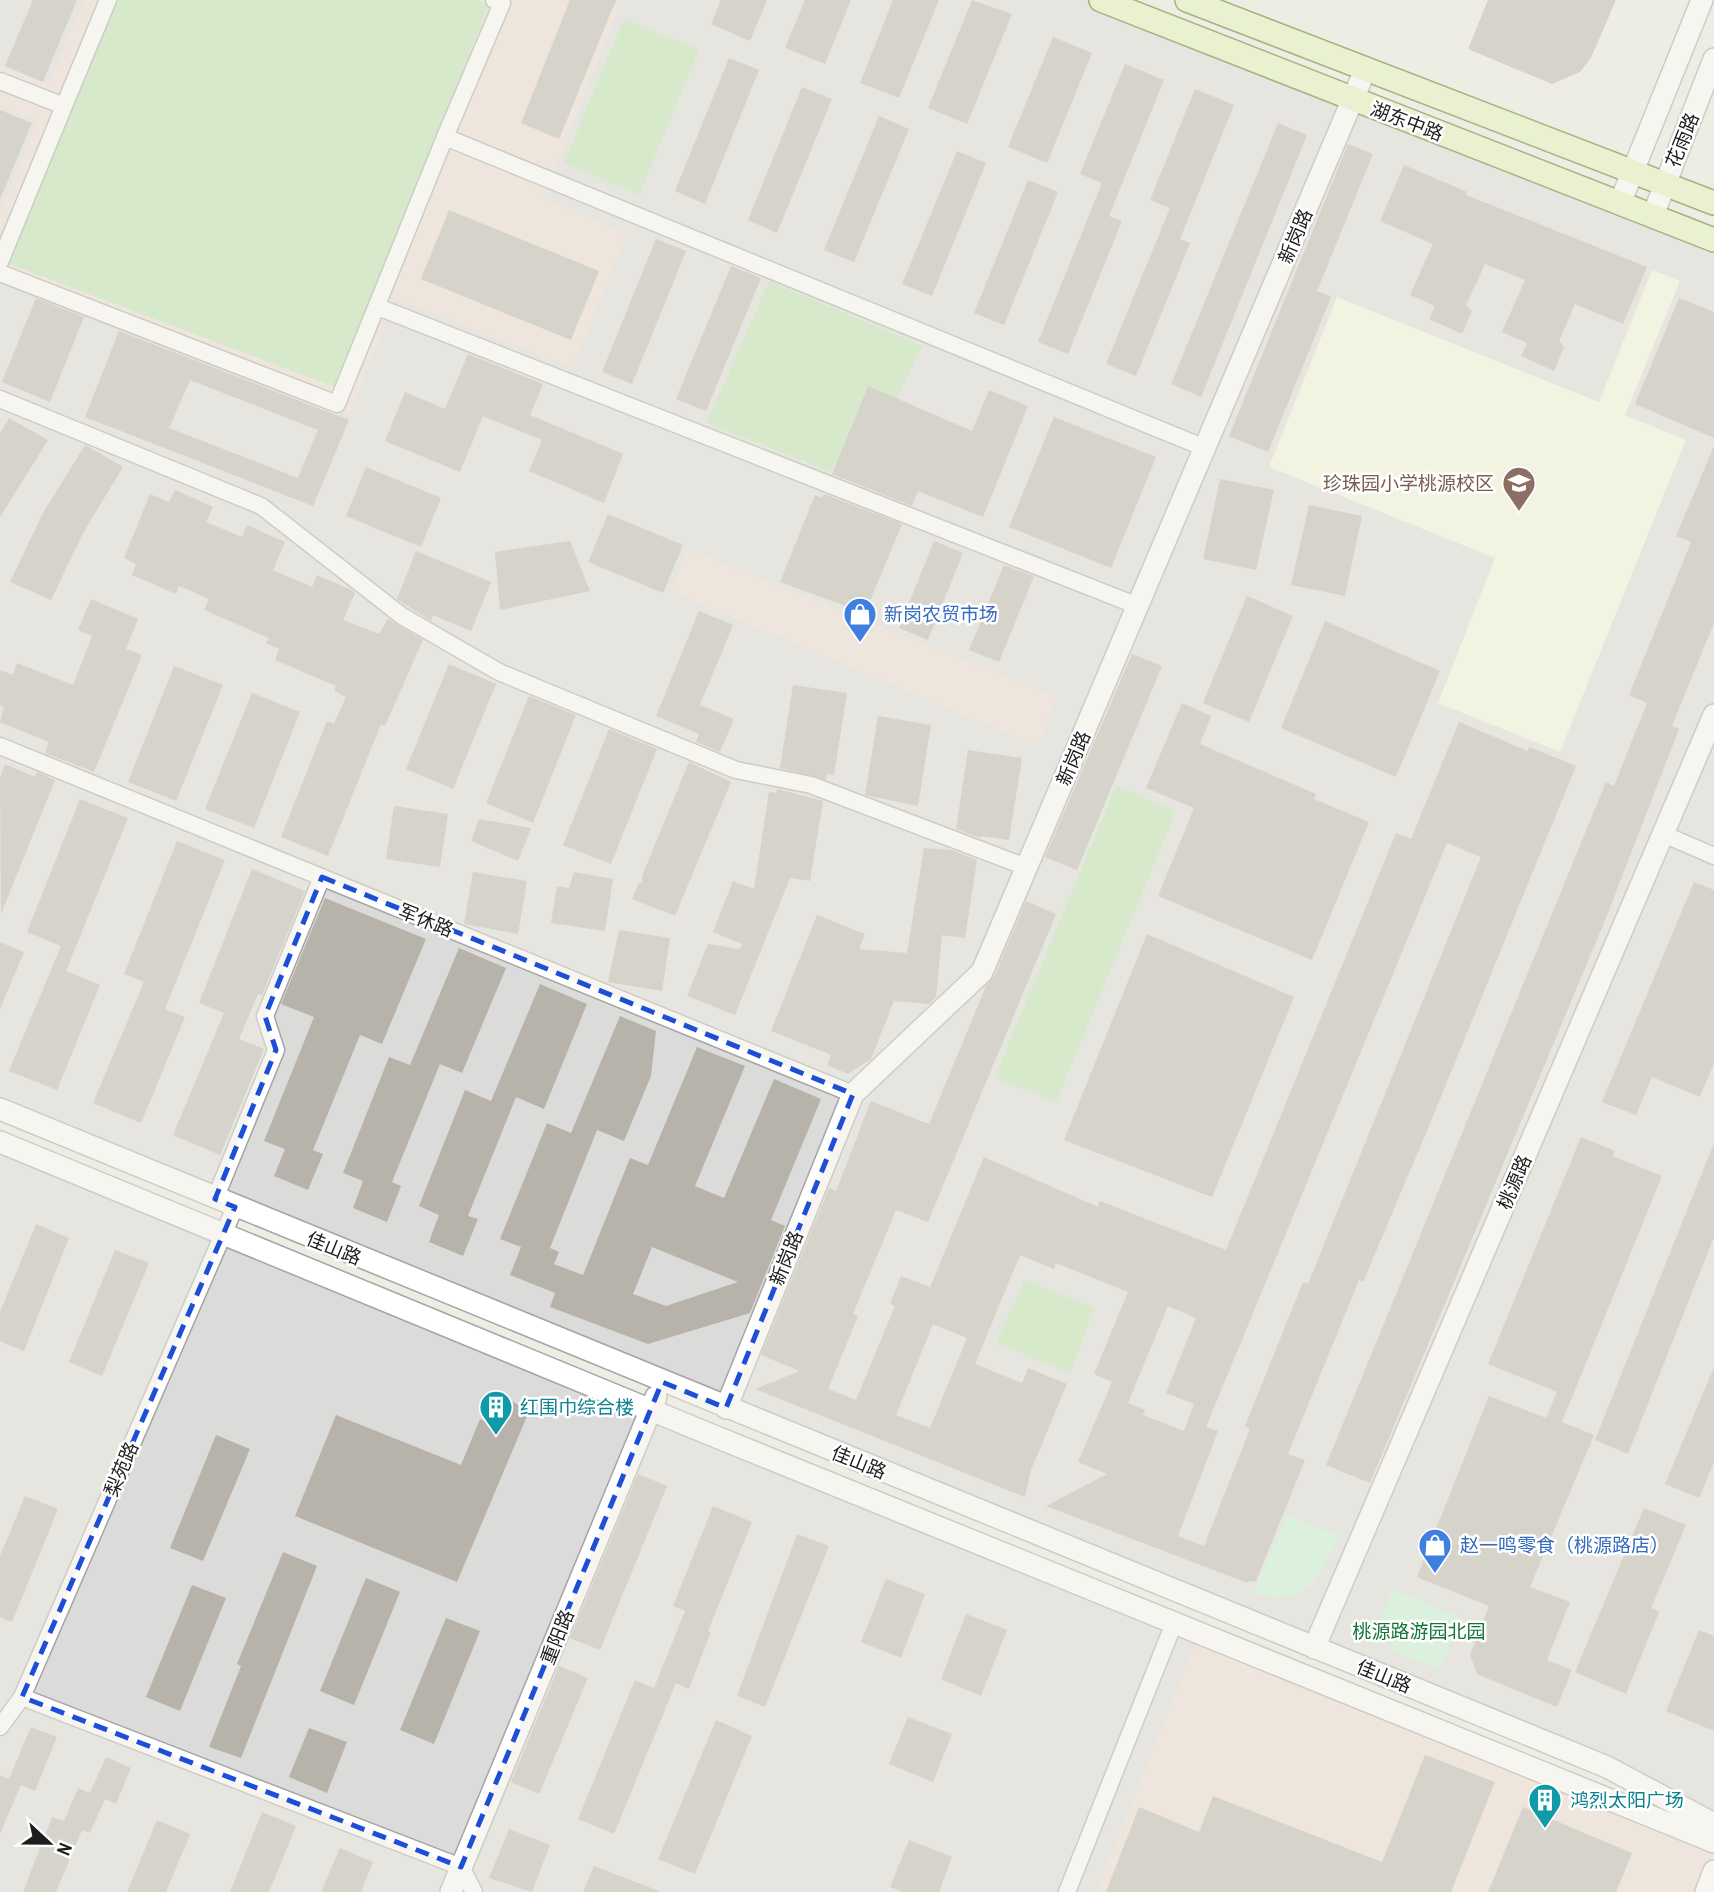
<svg xmlns="http://www.w3.org/2000/svg" width="1714" height="1892" viewBox="0 0 1714 1892" font-family="'Archivo Narrow','Noto Sans SC',sans-serif">
<rect width="100%" height="100%" fill="#eeede4"/>
<path fill="#dbdbda" d="M0,0H1101L1714,241V1811L0,1109Z
M0,1140L1200,1634L1097,1892H0Z"/>
<path fill="#eedcd4" d="M84,0H603L620,7L543,198L628,234L572,368L396,299L350,414L0,276V212L37,121L0,106V65L49,85Z
M688,549L1057,697L1037,746L670,591Z
M1200,1634L1714,1841V1871L1706,1892H1097Z"/>
<path fill="#f5fcde" d="M1652,270L1680,281L1625,415L1686,440L1560,752L1438,703L1495,558L1269,467L1337,297L1599,402Z"/>
<path fill="#bae5ad" d="M116,0H476L489,5L335,387L7,263Z
M624,19L699,50L639,195L564,163Z
M769,281L922,346L897,398L867,387L832,472L707,423Z
M1116,786L1176,811L1056,1102L995,1077Z
M1025,1280L1094,1308L1070,1373L996,1343Z"/>
<path fill="#c4f5d5" d="M1287,1516L1339,1536C1321,1576 1304,1611 1253,1593Z
M1393,1589L1461,1618L1440,1670L1393,1651L1380,1620Z"/>
<path fill="#b7b3aa" fill-rule="evenodd" d="M33,0H77L43,82L5,66Z
M570,0H616L559,139L521,123Z
M721,0H767L750,41L711,24Z
M805,0H851L825,64L785,48Z
M893,0H939L899,98L860,83Z
M972,0L1012,14L967,124L928,108Z
M1488,0H1616L1591,58L1580,72L1552,84L1468,49Z
M1053,37L1092,53L1047,163L1008,147Z
M729,58L759,70L705,204L675,191Z
M1125,64L1164,80L1109,216L1122,221L1068,354L1038,342L1102,183L1080,174Z
M802,87L832,99L777,233L748,220Z
M1195,89L1234,105L1180,239L1190,243L1136,376L1106,364L1170,208L1150,200Z
M0,110L32,123L0,199Z
M879,116L909,129L854,262L824,250Z
M1278,123L1307,135L1201,397L1171,384Z
M1348,144L1373,154L1317,291L1331,297L1268,452L1229,436Z
M957,151L986,163L932,296L902,284Z
M1404,165L1467,192L1466,195L1647,267L1623,324L1575,304L1559,341L1564,347L1554,371L1521,356L1527,343L1502,332L1525,280L1485,264L1466,305L1472,311L1462,334L1429,319L1435,306L1410,295L1433,244L1380,221Z
M1028,180L1058,192L1004,325L974,313Z
M449,210L599,271L571,340L421,279Z
M656,239L686,251L632,384L602,372Z
M731,266L761,278L706,411L676,399Z
M36,298L84,317L50,402L2,382Z
M1679,298L1714,312V438L1635,404Z
M119,331L349,420L313,506L85,417ZM190,380L318,430L298,478L169,428Z
M468,354L543,384L530,415L623,454L604,503L529,471L542,440L483,416L460,472L385,441L405,392L445,409Z
M868,386L972,431L989,390L1028,406L983,517L918,491L912,506L832,474Z
M1054,417L1156,457L1111,568L1009,527Z
M9,418L48,440L0,517V434Z
M85,445L123,467L83,533L51,600L10,582L43,513Z
M1714,446V623L1672,726L1679,729L1606,918L1370,1483L1326,1465L1606,782L1614,786L1647,703L1629,695L1691,542L1676,536Z
M366,467L441,498L421,547L346,516Z
M1220,479L1274,490L1256,570L1203,559Z
M175,490L213,507L206,522L242,537L247,525L285,542L273,570L312,587L317,575L351,590L355,593L343,620L379,634L388,619L423,640L385,726L381,724L328,856L281,837L327,721L334,724L346,697L334,691L336,686L275,660L279,649L266,643L269,638L204,610L209,599L179,586L176,594L132,575L136,564L124,558L150,494L169,502Z
M824,494L902,524L865,613L780,582L815,495L822,498Z
M1309,505L1362,516L1345,596L1291,585Z
M608,514L683,545L663,593L588,562Z
M570,541L590,591L500,610L495,552Z
M934,541L963,553L928,640L899,628Z
M416,551L491,582L471,631L433,615L431,621L397,599Z
M1004,565L1034,576L999,662L969,650Z
M1247,596L1293,616L1249,722L1203,703Z
M91,599L138,619L126,649L142,655L94,772L45,753L49,742L0,722L4,707L0,705V670L13,675L17,663L73,685L92,636L78,630Z
M699,611L733,625L700,705L734,719L720,752L696,742L699,734L656,716Z
M1325,621L1440,671L1396,777L1281,728Z
M1132,654L1162,666L1077,870L1045,857Z
M449,664L496,684L453,789L406,769Z
M174,666L223,685L176,801L128,782Z
M793,685L847,693L834,775L827,774L826,780L780,768Z
M252,693L300,712L254,828L205,809Z
M529,696L576,715L533,823L486,803Z
M1182,703L1211,716L1200,744L1316,794L1314,799L1369,822L1312,960L1158,896L1194,808L1146,788Z
M878,716L931,725L918,806L865,795Z
M1459,722L1528,751L1529,747L1576,766L1429,1126L1363,1282L1359,1280L1288,1454L1305,1460L1256,1581L1245,1582L1046,1506L1107,1474L1078,1462L1112,1382L1094,1374L1128,1292L1056,1263L1054,1269L1020,1255L975,1364L1022,1383L1028,1368L1067,1384L1031,1470L1025,1497L755,1389L800,1371L761,1355L829,1188L836,1191L871,1101L929,1124L986,986L994,977L1026,901L1056,914L928,1222L896,1210L853,1314L858,1316L828,1389L856,1400L895,1306L890,1304L901,1276L930,1287L984,1157L1098,1207L1100,1201L1226,1250L1396,833L1411,839ZM1447,843L1481,857L1308,1284L1303,1282L1245,1426L1250,1429L1204,1546L1178,1536L1218,1431L1206,1427ZM1168,1306L1196,1318L1166,1393L1194,1404L1184,1431L1143,1415L1145,1410L1128,1403ZM933,1324L967,1338L930,1428L896,1415Z
M609,729L657,749L611,864L563,845Z
M968,750L1022,758L1009,840L981,836L980,838L956,829Z
M689,762L731,782L675,916L632,899L639,883H642V876Z
M5,764L35,777L37,772L55,780L1,914L0,777Z
M777,789L823,801L810,881L790,878L735,1015L687,996L708,944L740,949L742,944L713,932L733,881L754,889L769,792L776,793Z
M80,799L128,818L66,971L100,985L57,1090L9,1071L61,946L27,932Z
M394,806L448,814L440,867L386,859Z
M479,819L531,828L518,861L471,841Z
M177,841L225,860L165,1009L185,1017L141,1123L93,1103L144,982L124,974Z
M924,848L952,850L977,860L965,938L942,935L936,997L929,1004L894,1001L871,1059L848,1074L827,1065L831,1055L771,1031L817,915L865,934L859,949L907,953Z
M252,869L305,891L262,995L258,994L239,1039L264,1049L220,1155L173,1135L224,1013L199,1003Z
M473,872L527,881L518,934L464,924Z
M574,872L613,879L605,931L551,923L557,886L569,888Z
M1694,882L1714,890V1063L1700,1097L1652,1077L1636,1115L1602,1102Z
M325,898L426,939L382,1044L360,1035L313,1150L323,1154L308,1190L274,1176L285,1149L264,1141L314,1017L281,1004Z
M619,930L670,938L662,991L608,982Z
M1147,934L1294,997L1212,1197L1064,1140Z
M0,942L24,952L0,1009Z
M459,948L506,968L462,1073L440,1064L392,1182L401,1186L387,1222L353,1208L363,1181L343,1173L389,1057L410,1065Z
M540,984L587,1004L544,1109L516,1097L468,1216L478,1219L463,1256L429,1242L439,1215L419,1206L465,1090L491,1101Z
M620,1016L656,1031L651,1076L624,1141L597,1130L550,1248L559,1252L554,1264L583,1275L630,1158L648,1165L697,1047L745,1066L695,1186L724,1198L774,1079L821,1099L771,1220L785,1226L750,1313L648,1344L550,1307L555,1293L510,1275L521,1247L500,1239L547,1123L571,1133ZM652,1247L738,1282L666,1306L633,1294Z
M1581,1137L1615,1151L1613,1156L1662,1176L1562,1422L1594,1435L1530,1587L1570,1602L1547,1660L1572,1670L1557,1707L1477,1674L1470,1655L1489,1606L1417,1577L1489,1396L1546,1418L1557,1392L1488,1364Z
M1714,1143V1237L1628,1454L1595,1440Z
M36,1224L69,1238L24,1351L0,1341V1312Z
M115,1250L149,1263L102,1376L69,1362Z
M1714,1367V1462L1699,1498L1665,1484Z
M502,1398L530,1409L457,1582L295,1516L336,1415L461,1465L480,1419L491,1424Z
M216,1435L250,1449L203,1561L170,1548Z
M638,1474L667,1486L600,1650L570,1638Z
M25,1496L58,1509L12,1622L0,1617V1556Z
M713,1506L752,1522L708,1631L711,1632L689,1689L676,1683L614,1834L578,1819L635,1680L654,1688L685,1611L673,1606Z
M1644,1508L1686,1525L1651,1608L1659,1612L1626,1694L1575,1672Z
M797,1534L829,1546L765,1707L737,1696Z
M283,1552L317,1566L241,1758L209,1747L241,1666L237,1664Z
M366,1578L400,1592L354,1705L320,1691Z
M886,1579L925,1594L901,1658L861,1642Z
M192,1585L226,1598L180,1711L146,1697Z
M966,1614L1007,1630L981,1696L941,1679Z
M446,1618L480,1631L434,1744L400,1730Z
M1699,1630L1714,1636V1731L1666,1711Z
M559,1666L588,1678L539,1794L511,1782Z
M908,1717L952,1734L933,1782L889,1764Z
M716,1720L752,1736L695,1874L658,1859Z
M31,1727L57,1737L35,1791L21,1785L0,1834V1775L9,1779Z
M309,1728L347,1742L327,1793L289,1777Z
M1425,1755L1495,1782L1451,1892H1106L1139,1807L1199,1832L1213,1796L1382,1862Z
M106,1757L131,1768L116,1804L105,1799L90,1833L82,1830L56,1892H23L52,1817L64,1821L78,1788L90,1793Z
M1523,1807L1632,1853L1616,1892H1488Z
M262,1812L296,1826L269,1892H230Z
M157,1820L190,1834L166,1892H127Z
M509,1829L550,1845L532,1892L489,1878Z
M909,1840L952,1857L939,1892H903L890,1887Z
M340,1848L373,1862L361,1892H321Z
M594,1866L659,1891L658,1892H583Z"/>
<g fill="none" stroke-linecap="round" stroke-linejoin="round">
<defs>
<path id="minor" d="M494,0L502,3L445,137L1205,448
M0,81L64,106L108,0
M0,262L64,106
M0,273L337,404L445,137
M378,307L1138,606
M0,399L261,506L402,616L499,672L736,770L811,785L1026,867
M0,746L853,1094
M1663,834L1714,856
M215,1199L276,1050L265,1016L322,877
M22,1697L461,1867L474,1892
M0,1727L22,1697L235,1207
M1067,1892L1174,1623"/>
<path id="tertiary" d="M1620,203L1702,0
M1653,215L1714,59
M0,1109L1607,1767L1714,1824
M0,1142L714,1436L1714,1842
M726,1408L853,1094L982,972L1366,68
M1314,1648L1714,715
M451,1892L656,1397
M1706,1892L1714,1871"/>
<path id="secondary" d="M1101,0L1714,240
M1187,0L1714,203"/>
</defs>
<use href="#minor" stroke="#a4a4a4" stroke-width="19"/>
<use href="#tertiary" stroke="#a4a4a4" stroke-width="24"/>
<use href="#secondary" stroke="#496c0d" stroke-width="26"/>
<use href="#minor" stroke="#fff" stroke-width="16"/>
<use href="#tertiary" stroke="#fff" stroke-width="21"/>
<use href="#secondary" stroke="#e3f5bb" stroke-width="23"/>
</g>
<path d="M0 0H1714V1892H0ZM322,877L853,1094L726,1408L662,1382L461,1867L22,1697L235,1207L215,1199L276,1050L265,1016Z" fill="#eeede4" fill-opacity=".55" fill-rule="evenodd"/>
<path fill="none" stroke="#1d4ed8" stroke-width="5" stroke-dasharray="14 9" stroke-linejoin="round" d="M322,877L853,1094L726,1408L662,1382L461,1867L22,1697L235,1207L215,1199L276,1050L265,1016Z"/>
<defs>
<symbol id="school-pin" viewBox="-11 -11 22 30"><path d="M0 17L-7.5 6A9.5 9.5 0 1 1 7.5 6Z" fill="#8d6e63" stroke="#fff"/><path d="M0-5L7-2L0 1L-7-2ZM-4 1L0 2.5L4 1V4Q0 6-4 4Z" fill="#fff"/></symbol>
<symbol id="shop-pin" viewBox="-11 -11 22 30"><path d="M0 17L-7.5 6A9.5 9.5 0 1 1 7.5 6Z" fill="#3f7fe0" stroke="#fff"/><path d="M-5-2.5h2.3a2.7 3.5 0 0 1 5.4 0H5L5.5 6h-11ZM-1.5-2.5h3a1.5 2.3 0 0 0-3 0Z" fill="#fff"/></symbol>
<symbol id="building-pin" viewBox="-11 -11 22 30"><path d="M0 17L-7.5 6A9.5 9.5 0 1 1 7.5 6Z" fill="#0f9aa8" stroke="#fff"/><path d="M-4-6H4V6H1V3H-1V6H-4ZM-2.5-4.3h1.7v1.8h-1.7ZM.8-4.3h1.7v1.8H.8ZM-2.5-1h1.7V.8h-1.7ZM.8-1h1.7V.8H.8Z" fill="#fff"/></symbol>
</defs>
<g fill-rule="evenodd">
<use href="#school-pin" x="1500" y="464" width="38" height="52"/>
<use href="#shop-pin" x="841" y="595" width="38" height="52"/>
<use href="#building-pin" x="477" y="1388" width="38" height="52"/>
<use href="#shop-pin" x="1416" y="1526" width="38" height="52"/>
<use href="#building-pin" x="1526" y="1781" width="38" height="52"/>
</g>
<g text-anchor="middle" stroke-width="5" stroke-linejoin="round" paint-order="stroke">
<g font-size="19" fill="#1d1d1d" stroke="#fff">
<text transform="translate(1407 121) rotate(21)" y="7">湖东中路</text>
<text transform="translate(1682 140) rotate(-68)" y="7">花雨路</text>
<text transform="translate(1295 236) rotate(-67)" y="7">新岗路</text>
<text transform="translate(1073 758) rotate(-67)" y="7">新岗路</text>
<text transform="translate(426 920) rotate(22)" y="7">军休路</text>
<text transform="translate(1514 1182) rotate(-67)" y="7">桃源路</text>
<text transform="translate(334 1248) rotate(22)" y="7">佳山路</text>
<text transform="translate(786 1258) rotate(-68)" y="7">新岗路</text>
<text transform="translate(859 1462) rotate(22)" y="7">佳山路</text>
<text transform="translate(121 1469) rotate(-67)" y="7">梨苑路</text>
<text transform="translate(557 1637) rotate(-68)" y="7">重阳路</text>
<text transform="translate(1384 1676) rotate(22)" y="7">佳山路</text>
</g>
<g font-size="19" fill="#785e54" stroke="#fff" text-anchor="end">
<text x="1494" y="490">珍珠园小学桃源校区</text>
</g>
<g font-size="19" fill="#366cbe" stroke="#fff" text-anchor="start">
<text x="884" y="621">新岗农贸市场</text>
<text x="1460" y="1552">赵一鸣零食（桃源路店）</text>
</g>
<g font-size="19" fill="#0d838f" stroke="#fff" text-anchor="start">
<text x="520" y="1414">红围巾综合楼</text>
<text x="1570" y="1807">鸿烈太阳广场</text>
</g>
<g font-size="19" fill="#137435" stroke="#fff">
<text x="1419" y="1638">桃源路游园北园</text>
</g>
</g>
<g transform="translate(49 1843) rotate(112)" stroke="#ffffff" stroke-width="5" paint-order="stroke">
<path d="M0-5L12 26L0 18L-12 26Z" fill="#1d1d1d"/>
<text y="-10" font-size="19" font-weight="bold" text-anchor="middle" fill="#1d1d1d">N</text>
</g>
</svg>
